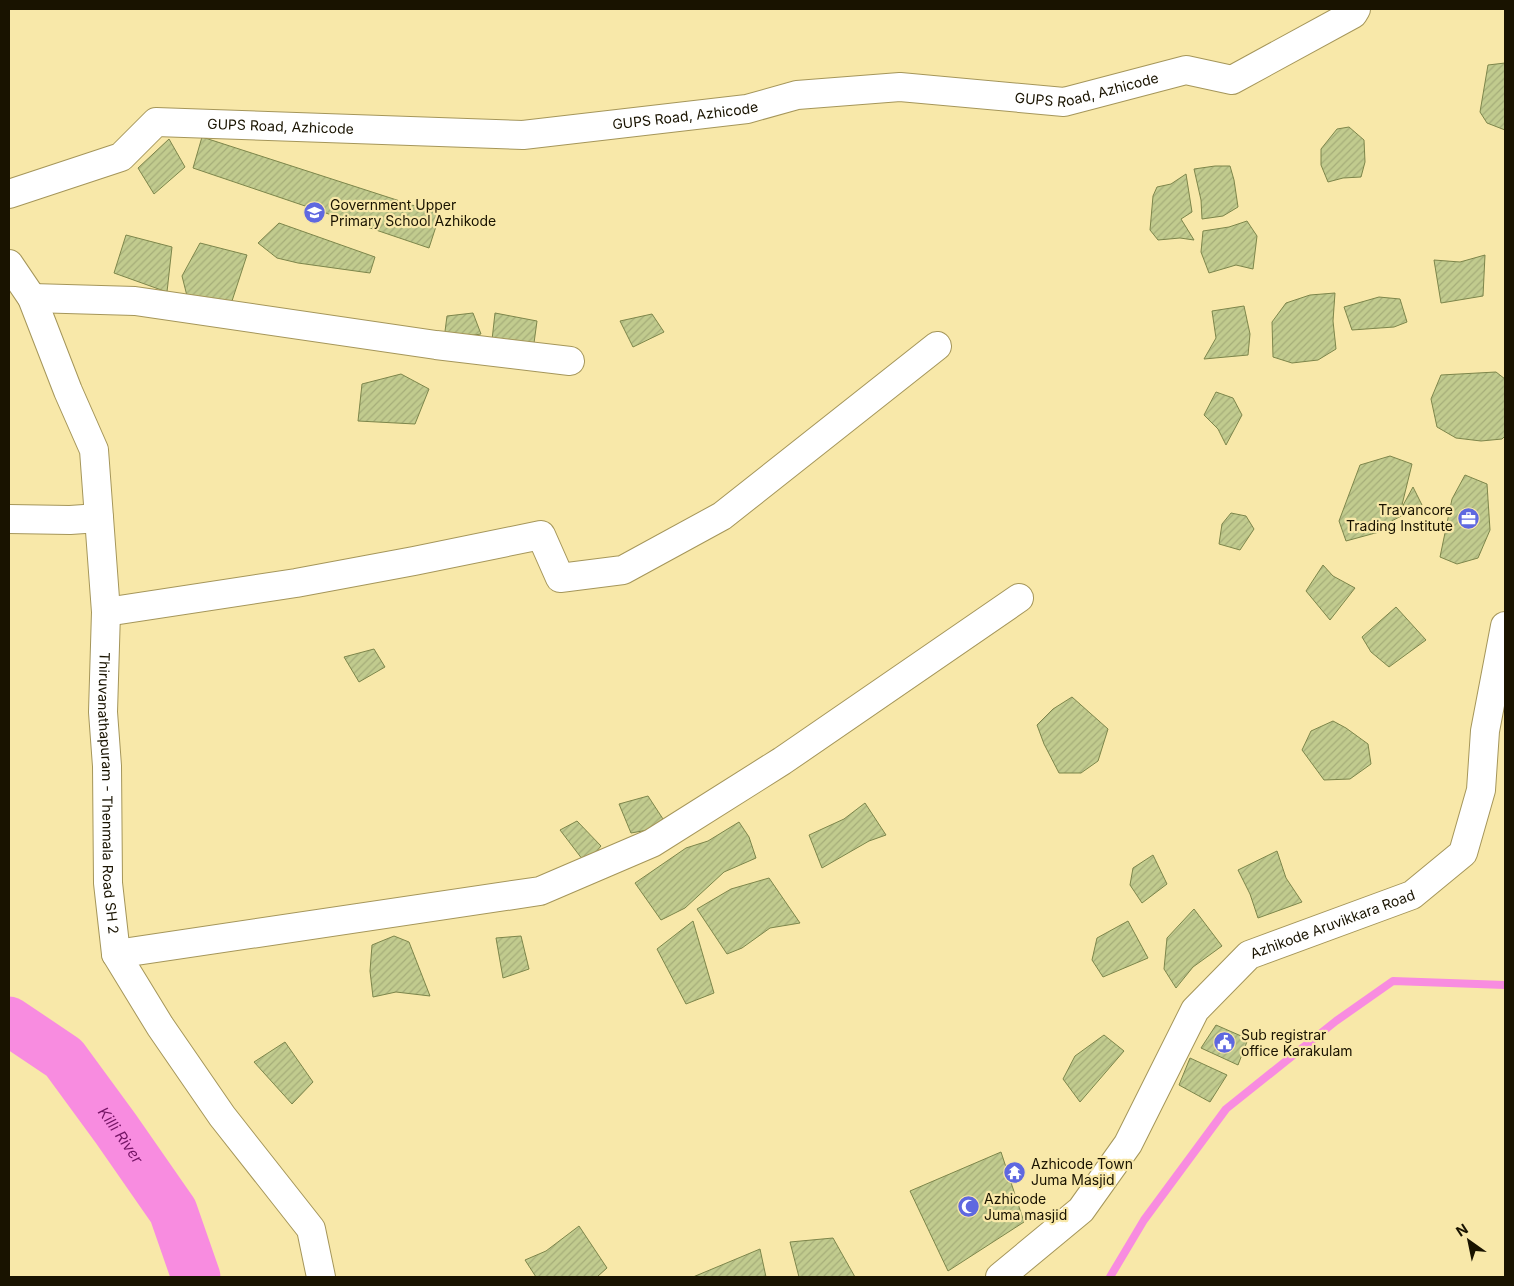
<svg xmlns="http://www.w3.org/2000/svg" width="1514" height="1286" viewBox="0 0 1514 1286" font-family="Inter,sans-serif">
<defs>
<pattern id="building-hatch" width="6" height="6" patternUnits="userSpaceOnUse" patternTransform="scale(1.25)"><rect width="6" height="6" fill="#c1cb8e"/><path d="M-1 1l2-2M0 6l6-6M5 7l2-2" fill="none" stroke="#a5ad79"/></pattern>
</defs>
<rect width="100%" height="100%" fill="#f8e8a9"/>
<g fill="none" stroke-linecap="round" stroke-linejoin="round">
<path stroke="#f88ce0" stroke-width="8" d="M1110,1277L1144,1220L1226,1109L1336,1021L1393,981L1505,985"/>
<path stroke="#f88ce0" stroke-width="49" id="s1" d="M9,1021L64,1058L116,1129L173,1211L196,1277"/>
</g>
<path fill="url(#building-hatch)" stroke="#7d864b" d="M1505,63V130L1487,123L1480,112L1488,65Z
M1349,127L1364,140L1365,162L1361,177L1343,178L1328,182L1321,165V149L1337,129Z
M202,137L440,214L429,248L193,168Z
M169,139L185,167L154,194L138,168Z
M1215,166H1230L1234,180L1238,207L1223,216L1202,219L1201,200L1194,169Z
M1186,174L1192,212L1181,219L1194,240L1180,238L1158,240L1150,230L1153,196L1157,187L1171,184Z
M1247,221L1257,236L1253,269L1236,265L1209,273L1201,252L1203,231L1229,227Z
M279,223L375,257L370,273L298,263L277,258L258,243Z
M126,235L172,247L167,292L114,273Z
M200,243L247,255L231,304L188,300L182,276Z
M1485,255L1483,296L1441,303L1434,260L1460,262Z
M1335,293L1333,321L1336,349L1318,360L1292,363L1273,357L1272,322L1286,303L1310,295Z
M1379,297L1400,299L1407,322L1394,327L1352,330L1344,307Z
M1244,306L1250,334L1248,355L1204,359L1216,338L1212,311Z
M473,313L481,334L444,339L447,316Z
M495,313L537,321L534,343L491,349Z
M652,314L664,332L633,347L620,321Z
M1496,372L1505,379V436L1502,439L1481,441L1456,438L1437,427L1431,399L1441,375Z
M401,374L429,389L415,424L358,421L362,384Z
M1216,392L1233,398L1242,415L1226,445L1218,429L1204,415Z
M1390,456L1412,464L1401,509L1413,487L1422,505L1386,524L1379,532L1346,541L1339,521L1360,465Z
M1465,475L1487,484L1490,530L1478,558L1457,564L1440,557L1452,499Z
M1231,513L1246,516L1254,529L1240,550L1219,544L1222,524Z
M1323,565L1333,576L1355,588L1330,620L1306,591Z
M1396,607L1426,640L1389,667L1371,652L1362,637Z
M374,649L385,667L359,682L344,657Z
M1072,697L1108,729L1098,761L1081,773H1059L1044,744L1037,725L1053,709Z
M1333,721L1346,728L1368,744L1371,764L1350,779L1324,780L1302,750L1311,731Z
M648,796L663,819L648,830L631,833L619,804Z
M865,803L886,835L869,841L822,868L809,835L844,819Z
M577,821L601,846L586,864L560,830Z
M739,822L749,837L756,858L724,872L685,908L661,920L635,883L686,848L708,841Z
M1277,851L1286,878L1302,902L1258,918L1250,894L1238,870Z
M1153,855L1167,884L1142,903L1130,885L1133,868Z
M769,878L800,923L770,928L742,948L727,954L697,909L731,889Z
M1194,909L1222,946L1193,967L1176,988L1164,969L1167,938Z
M693,921L714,993L686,1004L657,949Z
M1128,921L1148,958L1103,977L1092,960L1097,938Z
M394,936L409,942L430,996L396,992L373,997L370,971L372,945Z
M521,936L529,969L503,978L496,938Z
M1216,1025L1248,1039L1238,1065L1201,1048Z
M1104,1035L1124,1051L1080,1102L1063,1079L1075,1056Z
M285,1042L313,1082L292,1104L254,1062Z
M1190,1058L1227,1075L1210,1102L1179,1085Z
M1001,1152L1024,1222L948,1271L910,1191Z
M579,1226L607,1268L597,1277H536L525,1260L546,1251Z
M833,1238L855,1277H799L790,1242Z
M760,1249L766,1277H693Z"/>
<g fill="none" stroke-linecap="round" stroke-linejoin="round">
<defs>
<g id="minor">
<path id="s2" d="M9,194L121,157L156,122L523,135L747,109L797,95L900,87L1064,102L1186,70L1232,80L1353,14L1356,9"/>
<path d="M32,298L135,301L436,345L570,361"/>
<path d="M9,519L70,520L99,518"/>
<path d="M106,612L296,583L414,561L541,535L560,578L623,570L722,516L937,346"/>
<path d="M116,954L540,891L652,843L782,761L1019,598"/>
<path id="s3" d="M1000,1277L1081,1210L1128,1144L1195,1010L1249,955L1412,895L1463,853L1481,790L1485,731L1505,626"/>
</g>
<g id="major">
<path id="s4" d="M9,264L32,298L68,391L94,450L106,612L103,712L107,766L108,883L116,954L160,1026L222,1116L311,1229L321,1277"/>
</g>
</defs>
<use href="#minor" stroke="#a5965a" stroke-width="30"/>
<use href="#major" stroke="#a5965a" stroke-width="30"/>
<use href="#minor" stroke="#fff" stroke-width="28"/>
<use href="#major" stroke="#fff" stroke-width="28"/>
</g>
<defs>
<symbol id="school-disc" viewBox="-11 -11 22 22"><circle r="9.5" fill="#5f68e0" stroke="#f8e8a9"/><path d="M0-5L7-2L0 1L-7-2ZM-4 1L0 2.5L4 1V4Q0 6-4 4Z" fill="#fff"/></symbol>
<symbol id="office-disc" viewBox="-11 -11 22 22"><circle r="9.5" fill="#5f68e0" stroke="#f8e8a9"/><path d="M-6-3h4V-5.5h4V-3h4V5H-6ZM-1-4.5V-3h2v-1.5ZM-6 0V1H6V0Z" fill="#fff"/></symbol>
<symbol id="civic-disc" viewBox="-11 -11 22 22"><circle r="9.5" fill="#5f68e0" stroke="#f8e8a9"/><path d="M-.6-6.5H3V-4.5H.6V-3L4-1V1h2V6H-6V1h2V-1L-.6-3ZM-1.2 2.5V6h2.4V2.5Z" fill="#fff"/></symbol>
<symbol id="temple-disc" viewBox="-11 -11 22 22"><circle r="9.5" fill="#5f68e0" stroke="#f8e8a9"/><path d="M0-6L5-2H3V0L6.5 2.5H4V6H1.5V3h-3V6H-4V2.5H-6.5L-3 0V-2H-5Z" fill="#fff"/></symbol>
<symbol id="mosque-disc" viewBox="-11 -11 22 22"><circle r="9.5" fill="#5f68e0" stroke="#f8e8a9"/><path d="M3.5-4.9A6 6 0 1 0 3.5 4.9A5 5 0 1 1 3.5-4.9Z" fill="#fff"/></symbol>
</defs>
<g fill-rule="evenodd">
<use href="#school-disc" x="302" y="200" width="25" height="25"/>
<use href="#office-disc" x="1456" y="506" width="25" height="25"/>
<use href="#civic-disc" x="1212" y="1030" width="25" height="25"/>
<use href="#temple-disc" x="1002" y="1160" width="25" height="25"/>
<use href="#mosque-disc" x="956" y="1194" width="25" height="25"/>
</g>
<g text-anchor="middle" stroke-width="4.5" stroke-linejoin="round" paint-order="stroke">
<g font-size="14" fill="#191300" stroke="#f8e8a9">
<text dy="5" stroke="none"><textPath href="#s2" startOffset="1104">GUPS Road, Azhicode</textPath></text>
<text dy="5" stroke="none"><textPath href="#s2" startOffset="698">GUPS Road, Azhicode</textPath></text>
<text dy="5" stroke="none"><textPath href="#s2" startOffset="292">GUPS Road, Azhicode</textPath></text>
<text dy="5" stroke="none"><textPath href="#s4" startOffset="549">Thiruvanathapuram - Thenmala Road SH 2</textPath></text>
<text dy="5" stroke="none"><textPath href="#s3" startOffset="502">Azhikode Aruvikkara Road</textPath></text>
</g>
<g font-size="14" fill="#191300" stroke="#f8e8a9" text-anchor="start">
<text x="330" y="210">Government Upper<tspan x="330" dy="16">Primary School Azhikode</tspan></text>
<text x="1453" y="515" text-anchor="end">Travancore<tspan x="1453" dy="16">Trading Institute</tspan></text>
<text x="1241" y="1040">Sub registrar<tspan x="1241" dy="16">office Karakulam</tspan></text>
<text x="1031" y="1169">Azhicode Town<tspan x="1031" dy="16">Juma Masjid</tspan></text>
<text x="984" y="1204">Azhicode<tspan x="984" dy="16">Juma masjid</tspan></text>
</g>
<g font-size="15" font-style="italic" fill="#731464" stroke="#f8e8a9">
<text dy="5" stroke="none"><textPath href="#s1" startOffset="162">Killi River</textPath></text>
</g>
</g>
<rect width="1514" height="1286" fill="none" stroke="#191300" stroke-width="20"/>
<g transform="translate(1469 1241) rotate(327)" stroke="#f8e8a9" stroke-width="4" paint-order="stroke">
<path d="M0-4L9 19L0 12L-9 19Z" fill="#191300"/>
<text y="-8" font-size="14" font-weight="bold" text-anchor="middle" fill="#191300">N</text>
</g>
</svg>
